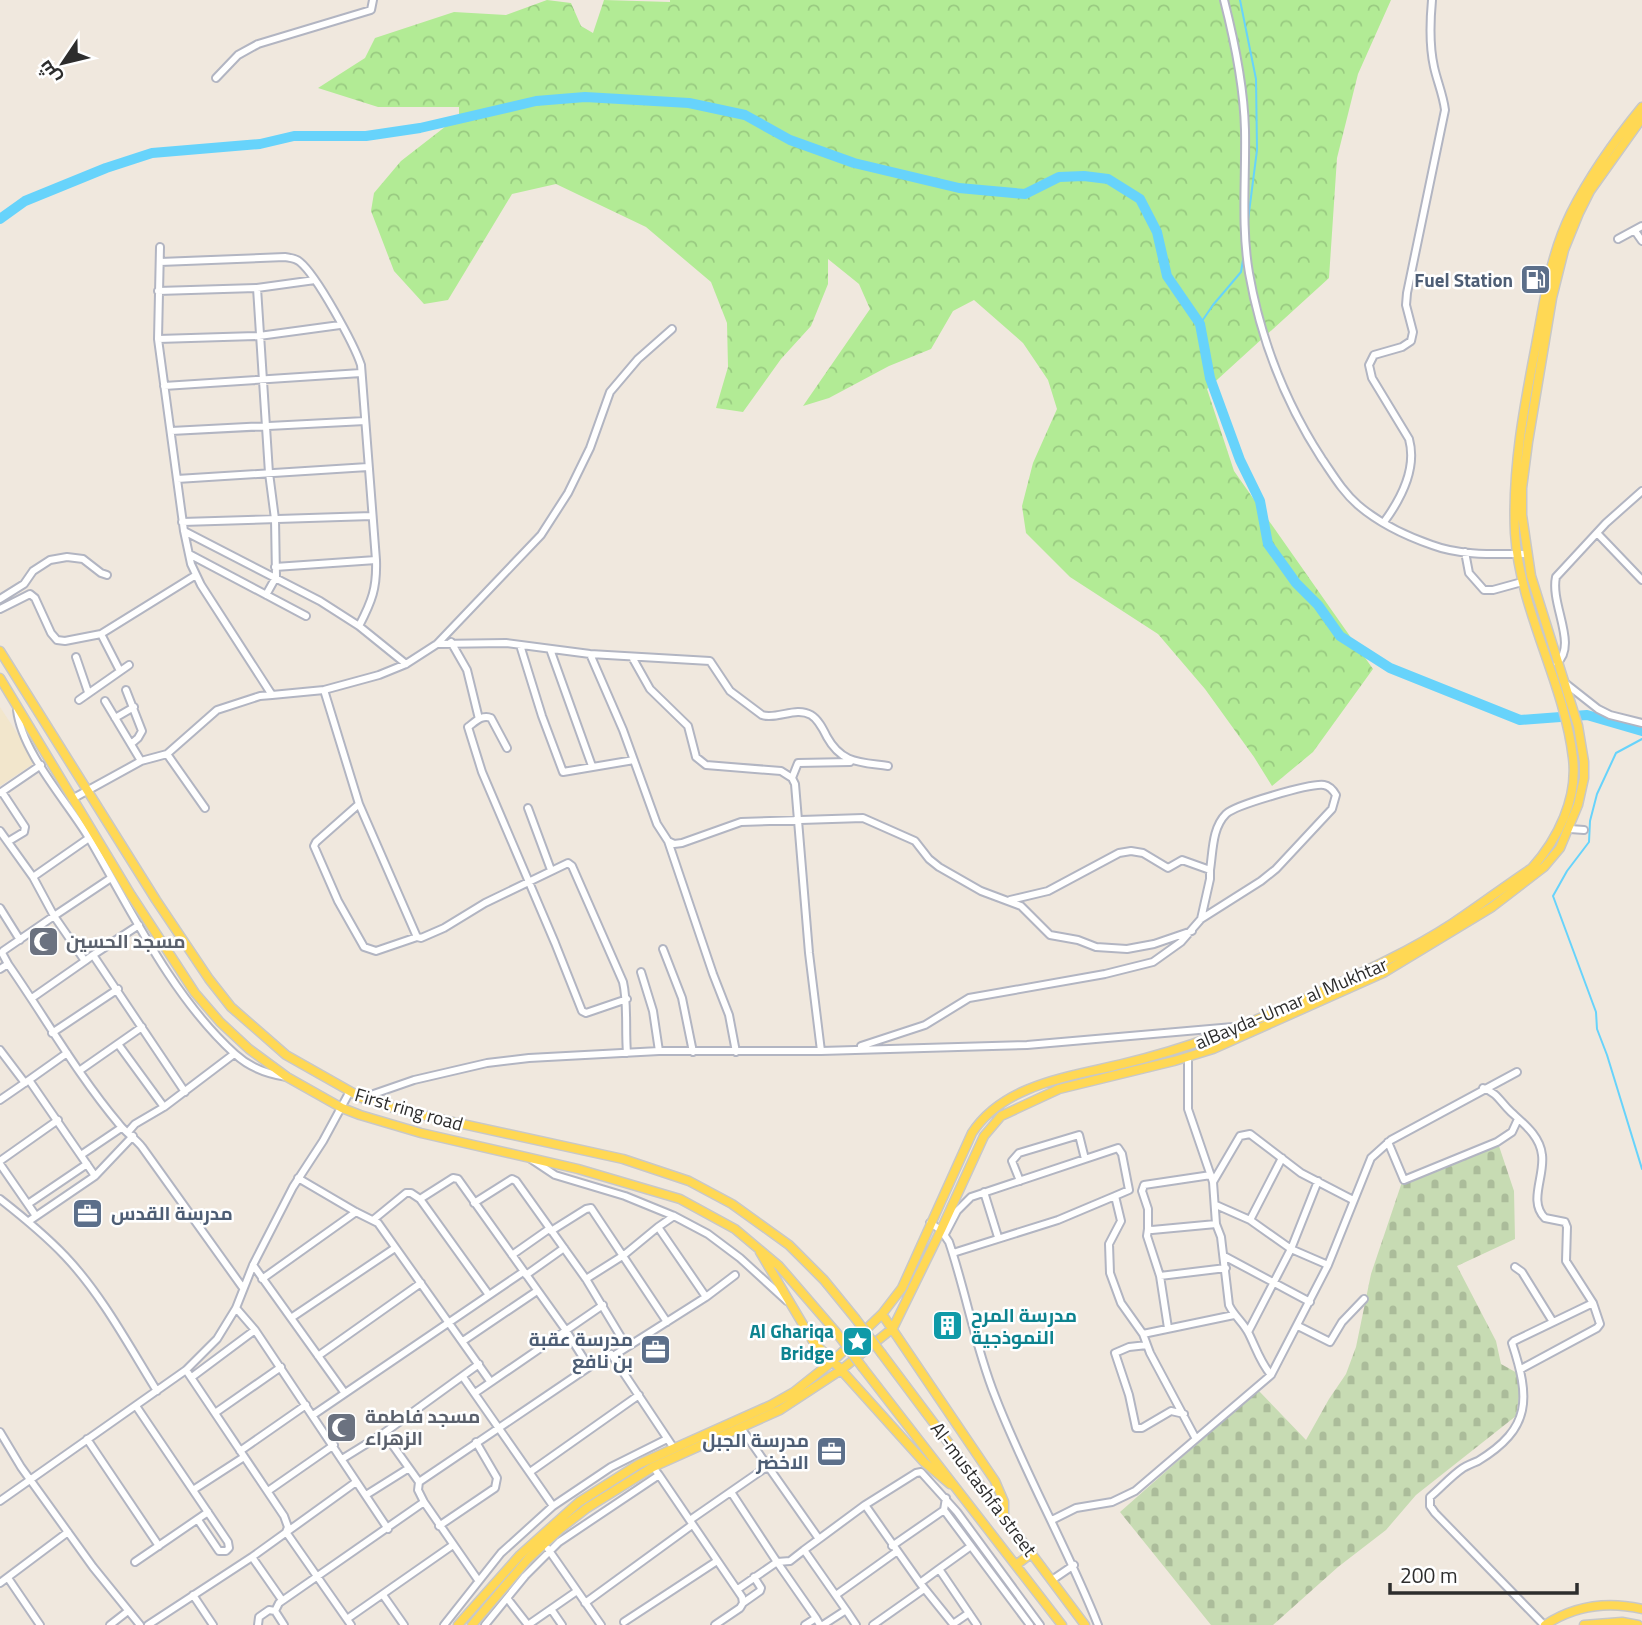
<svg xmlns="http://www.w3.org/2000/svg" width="1642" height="1625" viewBox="0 0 1642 1625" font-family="'Titillium Web',Cairo,sans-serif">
<defs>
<pattern id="forest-crowns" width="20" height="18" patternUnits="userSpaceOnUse" patternTransform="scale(1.75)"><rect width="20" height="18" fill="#b2eb95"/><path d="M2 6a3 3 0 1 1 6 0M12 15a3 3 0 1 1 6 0" fill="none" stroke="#99ca81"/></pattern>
<pattern id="cemetery-stones" width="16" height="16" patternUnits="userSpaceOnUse" patternTransform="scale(1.75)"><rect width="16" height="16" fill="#c7dbb3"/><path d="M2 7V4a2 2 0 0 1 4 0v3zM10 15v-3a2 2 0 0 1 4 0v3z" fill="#abbc9a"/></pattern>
</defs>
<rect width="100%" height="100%" fill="#f0e8de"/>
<path fill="#f2e6cc" d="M0,707L36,762L0,786Z"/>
<path fill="url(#forest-crowns)" d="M547,0L571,3L581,26L593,33L604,0L670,2V0H1391L1358,74L1337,158L1329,278L1207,389L1234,471L1373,669L1313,752L1272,786L1254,757L1205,689L1158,634L1070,577L1026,533L1022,506L1033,463L1057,409L1048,380L1023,343L974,300L953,311L931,349L889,366L829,398L803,406L870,309L859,284L828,259V284L811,326L781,359L743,412L716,408L728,367L727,323L711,282L646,227L556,184L512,194L448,300L424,304L394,271L371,211L374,193L401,161L459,116V107H378L318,88L365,58L375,38L454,12L506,15Z"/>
<path fill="url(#cemetery-stones)" d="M1499,1146L1514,1191L1515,1239L1457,1266L1496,1341L1501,1364L1519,1374L1521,1383L1516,1416L1416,1495L1386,1530L1338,1567L1273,1625H1211L1120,1512L1258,1390L1306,1440L1329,1399L1346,1374L1356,1347L1371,1274L1402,1182Z"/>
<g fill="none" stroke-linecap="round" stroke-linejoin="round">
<path stroke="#67d3fb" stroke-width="2" d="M1240,0L1256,79L1257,150L1247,228
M1200,324L1213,305L1241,272L1244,254
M1642,739L1616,753L1597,794L1590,821L1589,842L1567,871L1553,896L1596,1012L1597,1029L1607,1055L1642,1169"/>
<path stroke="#67d3fb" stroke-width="10" d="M0,219L25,201L106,168L152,153L260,144L294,136H366L420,128L536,101L585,97L689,103L745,115L790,140L854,163L959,188L1025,194L1059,177L1084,176L1108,179L1140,199L1157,232L1167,276L1200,324L1210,378L1240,460L1260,501L1268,544L1296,583L1318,605L1340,636L1390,668L1520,720L1587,715L1642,731"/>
<defs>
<path id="minor" d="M1224,0C1235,43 1244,86 1245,130C1246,178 1241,226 1249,273C1261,341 1285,402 1322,459C1333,475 1343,492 1358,505C1379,523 1406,536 1432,545C1461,556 1496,554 1527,554
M216,78L238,55L258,44L371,10L373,0
M1635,231L1642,241
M1618,239L1642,226
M160,262L285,257C291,258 296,258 300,262C317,276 354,344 361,365L376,560C377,588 372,601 359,626
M257,288L269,473L275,519L276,577L266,595
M158,291L257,288L315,280
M158,339L259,336L340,325
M164,386L361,373
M171,431L365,421
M177,479L368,467
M182,522L372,516
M1384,522C1401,499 1417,468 1409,439L1372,378L1369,365L1374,355L1402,347L1411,341L1413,332L1406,305L1407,293L1445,110C1443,94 1437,81 1434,67C1429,45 1430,22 1432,0
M184,531L320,601L359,626L406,664
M1597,533L1642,580
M1465,552L1469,573L1484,590H1493L1522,582
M189,554L306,616
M275,567L376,560
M0,599L24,584L33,571L50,560L67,557L83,559L101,573L107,575
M0,609L30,594L35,598L51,633L57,640L65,641L101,634L196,575
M101,634L120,671
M451,642L467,670L479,719
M437,644L506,643L590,654L710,661L730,691L762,715C777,720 796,706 811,715C818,719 823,729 827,737C842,764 860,762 888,766
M520,645L542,716L563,772L634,760
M550,649L592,766
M590,654L623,730L657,824L668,841L674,844L682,843L741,822L863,818L915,841L929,859L939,867L981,891L1021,906L1050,935L1078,940L1096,947L1127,949L1154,944L1192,931
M76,657L88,692
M632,657L650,689L688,726L696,757L706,765L781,771L792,778L795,784L809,953L821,1051
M1557,663C1578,645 1550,604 1556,577L1606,523L1642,491
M1565,683L1598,709L1610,715L1642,723
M126,690L142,731L138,738L131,744
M324,690L359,804L417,937
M272,695L324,690L379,675L406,664L437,644L541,535L568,493L590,448L610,392L638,359L672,329
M79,700L129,665
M105,701L141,761
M17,710C22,753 67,801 89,838C131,910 172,997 235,1054C250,1068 267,1074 287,1077
M115,718L134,707
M507,748L491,718C482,714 475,722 468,727L482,772L555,943L582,1011L586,1013L627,999
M167,754L205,808
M792,778L798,763L850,762
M2,792L25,827L24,832L9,841
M0,793L41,765
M72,799L141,761L167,754L217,710L260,696L272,695L201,585L191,564L184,531L158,339L160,247
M359,804L316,842L314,846L338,901L364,947L376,951L417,937L421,938L444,928L485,903L568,863L572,866L623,982C628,1003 625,1030 627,1053
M528,808L551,870
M1570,829L1584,830
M0,831L33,877L54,916L111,878
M668,841L713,974L729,1015L736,1052
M33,877L89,838
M1010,900L1048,891L1119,853L1131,851L1143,853L1168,868L1182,860L1210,870V879L1201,919
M0,908L20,940
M663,949L682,998L693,1052
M93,955L139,925
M8,964L2,953L3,951L54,916L85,961L93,955L185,1092
M0,969L8,964C45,1017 77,1074 119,1124C126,1133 135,1138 142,1147L243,1288
M641,972L653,1011L659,1051
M32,998L85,961
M52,1033L118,989
M118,1044L164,1107
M861,1046L925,1025L969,998L1105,974L1153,962L1181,942L1201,919L1261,881L1276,869L1332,809L1336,795C1333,790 1330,786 1324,785C1311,783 1235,805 1226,814C1212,828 1213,851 1210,870
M0,1050L25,1083
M1188,1058V1109L1213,1182L1216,1224L1221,1237L1229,1305C1234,1316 1244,1323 1249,1334C1256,1348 1260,1362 1271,1375
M79,1071L142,1027
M29,1080L67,1053
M1483,1088C1498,1093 1500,1102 1511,1112C1524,1124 1540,1136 1542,1155C1545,1176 1528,1202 1545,1218L1565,1222L1567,1227L1566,1261L1593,1303L1600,1324L1597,1328L1521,1369
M362,1098L414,1080L487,1063L529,1058L659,1051H821L1027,1045L1233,1027
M0,1100L29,1080L95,1176
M128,1132L135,1124L164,1107L234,1054
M1388,1142L1404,1180L1497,1142L1512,1132L1518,1119
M81,1155L121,1128
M531,1159L555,1175L625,1196L674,1216L708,1234L740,1258L787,1301
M0,1161L58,1120
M0,1164L36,1216
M298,1178L356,1212L378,1223L490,1381
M1020,1181L1012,1161L1019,1153L1079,1135L1085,1159
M1213,1182L1240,1136L1250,1134L1301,1173L1353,1200
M984,1192L998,1237
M0,1199C23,1217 45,1235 65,1256C102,1295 129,1346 157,1391
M420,1199L489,1295
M474,1203L512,1179L516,1181L586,1279L627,1347
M28,1204L87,1164
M1216,1205L1250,1220L1291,1249L1328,1265
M373,1220L406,1193H411L420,1199L453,1178L458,1179L565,1329L589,1367L611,1354L673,1447
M1250,1220L1282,1158
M29,1221L95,1176L133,1136
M930,1223L941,1230L949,1242C966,1292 975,1346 995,1396C1025,1474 1067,1547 1098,1625
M1148,1229V1209L1142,1191L1144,1185L1211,1175
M551,1231L586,1209L591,1208L667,1322
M945,1234L957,1211L971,1197L1118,1148L1122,1154L1129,1190L1115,1196L1121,1221L1109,1244L1110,1273L1121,1303L1143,1334L1150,1353L1196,1439
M953,1253L1058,1220L1115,1196
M512,1255L549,1229
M1224,1256L1310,1302
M253,1265L344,1392
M1515,1267L1522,1272L1553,1322
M526,1275L564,1248
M1160,1276L1226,1268
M262,1279L356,1212
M586,1279L624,1255L658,1227
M706,1297L735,1275
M236,1308L255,1330L388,1529
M291,1318L395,1248
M1298,1326L1330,1342L1342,1322L1364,1299
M1168,1328L1160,1276L1147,1236L1148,1229L1152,1230L1216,1224
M1248,1332L1291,1249L1318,1181
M1143,1334L1234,1315
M463,1341L537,1291
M1147,1345L1129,1347L1115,1353L1129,1395L1136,1428H1142L1171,1411L1184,1414
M318,1356L421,1283
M613,1356L706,1297L658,1227L674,1216
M186,1370L284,1516L288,1527L286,1532L351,1625
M192,1377L255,1330
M463,1377L553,1506
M475,1393L603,1305
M136,1406L228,1542L229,1548L226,1551H219L198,1520
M215,1413L281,1367
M313,1415L523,1272
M741,1428L819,1539L804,1550L846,1610L823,1625
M0,1432L21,1467L93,1567L140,1625
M384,1433L419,1482
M87,1439L159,1546
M240,1451L306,1405
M342,1459L384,1433L479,1364
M530,1472L639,1395
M659,1475L742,1597L743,1603L740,1608L715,1625
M193,1490L244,1457
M268,1491L334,1445
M731,1492L777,1562L738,1589
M366,1495L409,1468
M946,1498L944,1510L1030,1625
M0,1501L186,1370L217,1339L236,1308L253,1265L293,1187L323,1141L349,1093
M865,1505L920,1583L939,1569L977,1625
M690,1520L768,1466
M1052,1520L1076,1508L1112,1502L1135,1491L1271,1375L1328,1265L1371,1158L1391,1140L1517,1072
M439,1526L495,1488L497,1478L476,1442
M819,1539L865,1505L916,1473L921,1472L957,1512L1040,1625
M892,1546L944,1510
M548,1549L601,1625
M804,1550L790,1561L777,1562L816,1618
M252,1557L282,1600
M135,1562L208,1512
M939,1569L971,1546
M8,1578L40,1625
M478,1580L424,1502L418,1490L419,1482L589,1367
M1052,1580L1074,1565
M0,1583L68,1532
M920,1583L953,1624L969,1613
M193,1595L213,1625
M383,1595L404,1625
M836,1595L896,1552
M507,1598L528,1625L577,1591
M585,1603L692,1525
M743,1603L760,1591L761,1588L754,1577
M551,1609L562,1625
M846,1610L856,1625
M275,1611L279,1603L424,1502
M275,1611L284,1625
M347,1619L453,1545
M624,1622L717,1561
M110,1625L128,1611
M148,1625L252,1557L356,1482
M258,1625L259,1617L269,1610L275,1611
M444,1625L501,1553L553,1506L611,1467L667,1439
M485,1625L525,1576L559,1542L659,1475L653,1467
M805,1625L816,1618L820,1625
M873,1625L924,1589
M1544,1625L1435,1513L1430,1506V1497C1441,1488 1451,1476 1463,1468C1468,1465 1473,1463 1478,1461C1532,1428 1530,1398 1512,1343L1514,1341L1593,1303"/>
<path id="major" d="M0,651L156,900L209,979L231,1007L286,1055L362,1098L403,1111L623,1159L689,1181L732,1204L789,1245L824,1280L855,1318
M0,678L131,895L195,993L220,1022L249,1049L287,1077L342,1108L360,1115L421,1133L578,1169L680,1199L735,1229L779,1266L836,1332
M760,1252L814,1343L833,1361L924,1462L950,1484
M882,1314L995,1481L1004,1502V1515
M882,1354L1085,1625
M863,1368L1062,1625
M1016,1565L1032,1553
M458,1625L520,1555L579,1502L639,1464L771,1405L794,1392L833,1361L882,1314L902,1288L972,1133C1004,1084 1069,1077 1122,1064C1191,1048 1243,1026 1307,998C1357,975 1407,953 1453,923C1480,905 1505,886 1532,868C1558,839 1578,798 1573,758C1564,681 1520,612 1515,533C1512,470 1524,407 1536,345C1545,298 1550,256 1571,213C1590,175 1615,140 1642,107
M472,1625L528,1559L560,1529L587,1508L653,1467L780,1410L841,1370L893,1328L941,1230L984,1136L1001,1116L1059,1089L1174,1061L1213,1049L1383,973L1492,907L1544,867L1560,848L1578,805L1584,778V762L1578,726L1531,576L1522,515V488L1528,442L1552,298L1564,250L1579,213L1590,191L1642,118
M1545,1625C1574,1606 1607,1601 1642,1609
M1584,1625L1622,1622L1638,1625"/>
</defs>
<use href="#minor" stroke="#b2b5c2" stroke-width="10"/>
<use href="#major" stroke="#c8c8c8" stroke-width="11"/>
<use href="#minor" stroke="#fff" stroke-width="6"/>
<use href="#major" stroke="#ffd854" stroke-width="8"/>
<defs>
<path id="major-bridge" d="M855,1318L882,1354
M836,1332L863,1368"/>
</defs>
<use href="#major-bridge" stroke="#c8c8c8" stroke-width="11" stroke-linecap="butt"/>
<use href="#major-bridge" stroke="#ffd854" stroke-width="8"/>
</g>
<defs>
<symbol id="fuel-square" viewBox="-11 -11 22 22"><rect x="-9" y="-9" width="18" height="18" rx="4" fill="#5c6f8a" stroke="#fff"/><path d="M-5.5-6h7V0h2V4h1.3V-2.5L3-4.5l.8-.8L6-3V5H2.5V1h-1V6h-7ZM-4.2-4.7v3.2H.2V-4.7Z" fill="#fff"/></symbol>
<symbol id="mosque-square" viewBox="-11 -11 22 22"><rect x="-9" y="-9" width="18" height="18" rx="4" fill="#6b7280" stroke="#fff"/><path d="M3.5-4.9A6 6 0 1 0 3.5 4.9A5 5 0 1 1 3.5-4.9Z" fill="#fff"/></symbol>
<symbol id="office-square" viewBox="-11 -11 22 22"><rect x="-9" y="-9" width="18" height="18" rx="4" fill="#5c6f8a" stroke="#fff"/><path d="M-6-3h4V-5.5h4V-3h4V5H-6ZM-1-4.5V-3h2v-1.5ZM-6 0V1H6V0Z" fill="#fff"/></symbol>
<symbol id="building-square" viewBox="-11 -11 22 22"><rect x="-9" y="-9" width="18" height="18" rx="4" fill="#0f9aa8" stroke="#fff"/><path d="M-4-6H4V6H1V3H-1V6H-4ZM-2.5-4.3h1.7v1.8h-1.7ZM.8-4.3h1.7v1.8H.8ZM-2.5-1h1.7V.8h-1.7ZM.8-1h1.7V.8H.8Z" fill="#fff"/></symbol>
<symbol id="sight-square" viewBox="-11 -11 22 22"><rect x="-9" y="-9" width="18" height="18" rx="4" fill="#0f9aa8" stroke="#fff"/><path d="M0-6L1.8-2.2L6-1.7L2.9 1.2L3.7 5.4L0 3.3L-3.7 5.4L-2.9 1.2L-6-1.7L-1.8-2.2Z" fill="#fff"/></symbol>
</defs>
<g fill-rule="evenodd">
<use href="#fuel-square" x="1518" y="262" width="35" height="35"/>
<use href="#mosque-square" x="26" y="924" width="35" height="35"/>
<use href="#office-square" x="70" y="1196" width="35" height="35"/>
<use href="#building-square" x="930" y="1308" width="35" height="35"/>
<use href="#sight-square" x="840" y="1324" width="35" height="35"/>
<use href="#office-square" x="638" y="1332" width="35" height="35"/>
<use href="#mosque-square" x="324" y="1410" width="35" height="35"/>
<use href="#office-square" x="814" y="1434" width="35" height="35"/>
</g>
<g text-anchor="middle" stroke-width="5" stroke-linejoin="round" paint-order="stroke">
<g font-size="19" font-weight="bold" fill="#4e5e75" stroke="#fff" text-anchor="end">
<text x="1513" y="287">Fuel Station</text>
<text x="111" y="1220" text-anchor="start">مدرسة القدس</text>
<text x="633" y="1346">مدرسة عقبة<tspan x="633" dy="22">بن نافع</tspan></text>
<text x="809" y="1447">مدرسة الجبل<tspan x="809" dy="22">الاخضر</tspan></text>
</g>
<g font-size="19" font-weight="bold" fill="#5b616d" stroke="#fff" text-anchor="start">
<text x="66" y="948">مسجد الحسين</text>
<text x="365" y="1423">مسجد فاطمة<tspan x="365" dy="22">الزهراء</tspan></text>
</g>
<g font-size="19" fill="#2d2d2d" stroke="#fff">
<text transform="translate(1291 1003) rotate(-23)" y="7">alBayda-Umar al Mukhtar</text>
<text transform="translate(409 1109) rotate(16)" y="7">First ring road</text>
<text transform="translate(984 1489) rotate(53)" y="7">Al-mustashfa street</text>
</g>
<g font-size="19" font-weight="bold" fill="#0d838f" stroke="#fff" text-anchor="start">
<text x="971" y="1322">مدرسة المرح<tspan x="971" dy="22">النموذجية</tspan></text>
<text x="834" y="1338" text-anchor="end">Al Ghariqa<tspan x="834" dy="22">Bridge</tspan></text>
</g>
</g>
<g transform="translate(63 63) rotate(235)" stroke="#ffffff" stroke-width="5" paint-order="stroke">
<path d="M0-5L12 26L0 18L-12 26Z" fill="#2d2d2d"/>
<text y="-10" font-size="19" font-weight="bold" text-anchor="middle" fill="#2d2d2d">ش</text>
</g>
<path d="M1390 1583v10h187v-10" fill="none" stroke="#2d2d2d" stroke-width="3.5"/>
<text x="1400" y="1583" font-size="21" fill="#2d2d2d" stroke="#ffffff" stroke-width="5" paint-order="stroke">200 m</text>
</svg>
